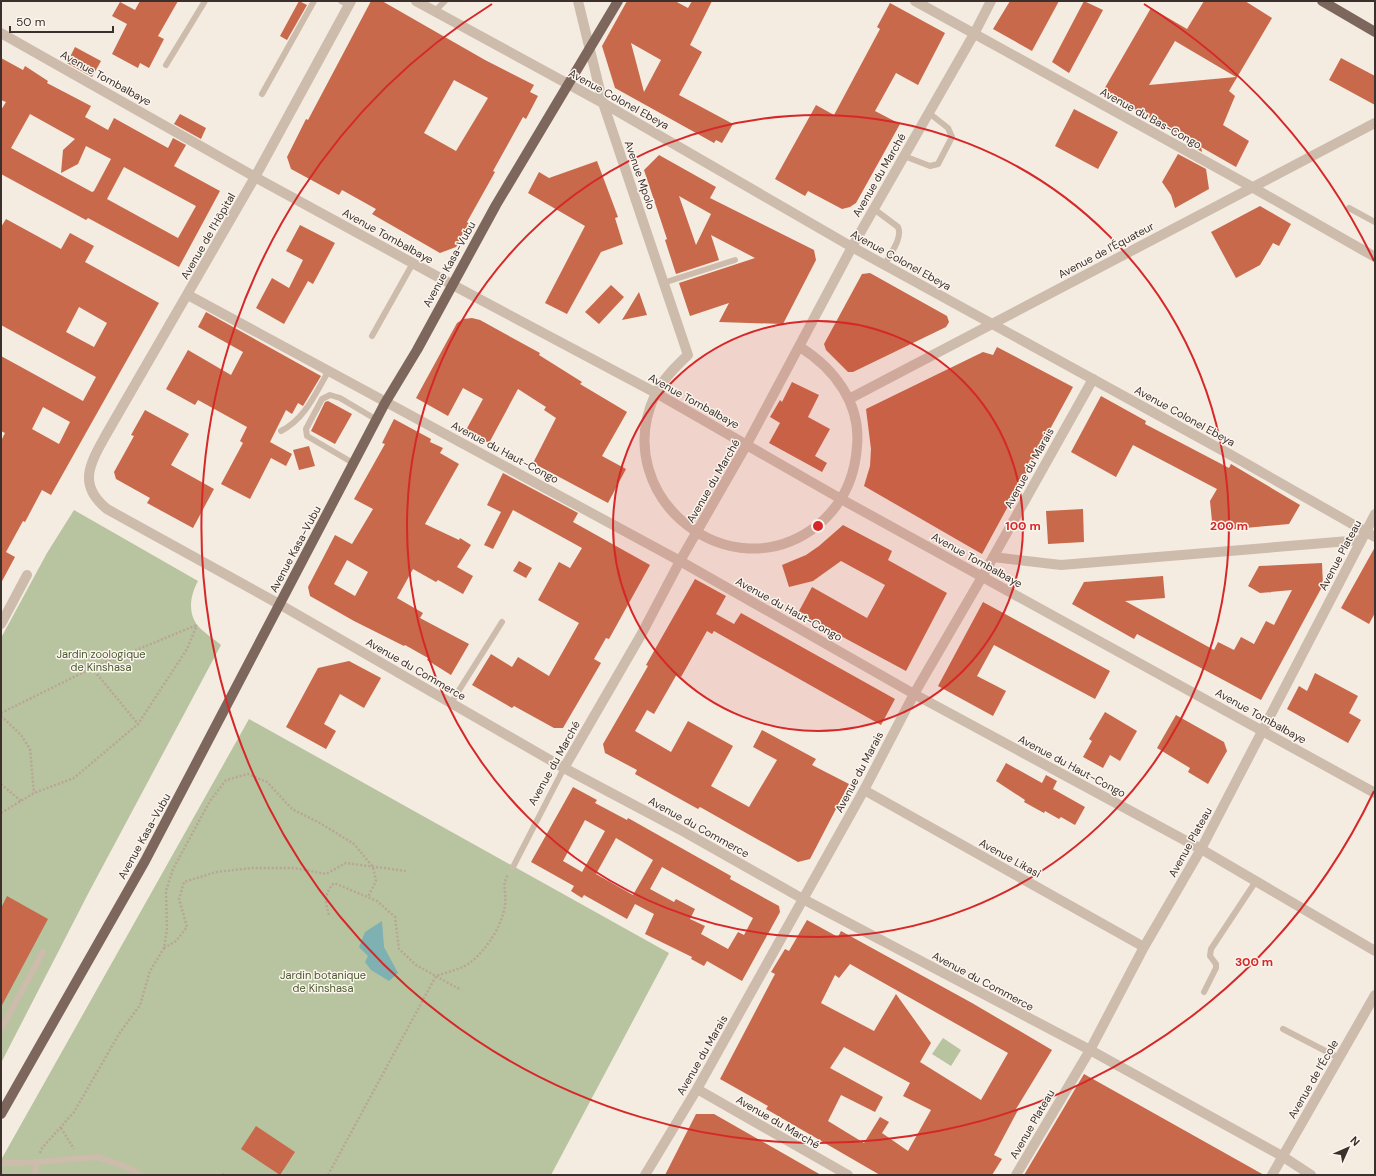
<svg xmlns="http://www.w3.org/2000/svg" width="1376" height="1176" viewBox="0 0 1376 1176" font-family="'DM Sans',sans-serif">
<rect width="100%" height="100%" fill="#f4ebe1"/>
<path fill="#b8c4a0" d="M74,510L198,581C191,594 187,611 197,625C203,632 214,639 221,645L89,892L1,1063V638L47,553Z
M249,719L669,953L551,1175H1V1160Z
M943,1038L961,1050L951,1066L932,1054Z"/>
<path fill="#7fb0b2" d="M382,921L384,947L398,973L389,981L371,970L365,962L368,956L359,947L365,932Z"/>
<path fill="#c8694b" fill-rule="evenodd" d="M140,1H178L158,36L164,39L149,68L140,63L138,68L112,54L127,24L112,16L120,2L135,10Z
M299,1L307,5L287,40L280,36Z
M371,1H382L485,60L534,85L530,92L538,96L526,119L523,117L493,171L495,172L467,222L469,224L456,247L440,253L372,214L376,209L342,190L339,195L291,169L287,157L306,119L308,120ZM454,80L488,98L456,151L424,133Z
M627,1H675L688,8L692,1H712L690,45L702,52L679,95L733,124L722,143L716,140L714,143L615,88L602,46ZM631,43L661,60L644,92Z
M1010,1H1059L1032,51L993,29Z
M1084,1L1103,10L1069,73L1052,62Z
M1204,1H1245L1272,18L1229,91L1235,96L1223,125L1249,141L1236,167L1201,147L1202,152L1185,142L1187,139L1103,91L1151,8L1187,29ZM1175,41L1236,77L1149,85Z
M890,3L945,33L918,85L896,73L875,111L900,124L856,203L850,207L842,209L808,191L805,196L775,179L816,105L834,115L880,29L877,27Z
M75,47L101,61L92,77L67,63Z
M1,58L23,70L25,66L48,81L47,83L91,106L85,117L108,130L114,118L168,148L173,138L186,145L174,166L220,191L179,267L88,218L86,220L1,174V110L6,102L1,100ZM30,114L75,139L63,150L61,173L78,164L86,146L111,159L94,191L92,192L11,148ZM124,167L196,206L178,238L107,199Z
M1341,58L1375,76V105L1329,80Z
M1074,109L1118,132L1098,169L1055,146Z
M180,114L206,128L201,139L174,124Z
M1178,154L1206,169L1209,189L1175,208L1171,195L1162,182Z
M659,155L716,187L710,198L814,250L816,260L783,324L719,322L729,303L690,316L679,283L755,258L711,235L719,260L676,274L665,240L667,239L644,170ZM679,196L711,214L696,245Z
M597,161L618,217L615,218L623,244L601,252L567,314L545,303L585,226L528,193L539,172L549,178Z
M1260,206L1291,224L1279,246L1273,243L1260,265L1236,278L1211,232Z
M6,219L61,249L70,233L94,246L85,262L159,303L51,495L42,490L25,522L23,521L6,552L15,557L1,583V441L5,433L1,431V356L83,401L96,377L1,325V227ZM79,307L107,323L94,347L66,332ZM43,407L70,422L59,444L32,429Z
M300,225L335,243L313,284L308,281L284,324L256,308L272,278L289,288L303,260L286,251Z
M870,273L947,316L949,322L946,327L853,372H848L826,350L824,344L862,274Z
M611,285L624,297L599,324L585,312Z
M639,292L647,315L622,320Z
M206,312L321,376L303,406L298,403L292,414L286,410L270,442L292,454L286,466L271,458L250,499L221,484L243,443L240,441L247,427L198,400L195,405L166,389L188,350L231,375L243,352L198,327Z
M472,318L480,320L540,353L539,355L582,382L580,384L627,412L602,456L626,469L608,503L533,463L556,418L544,410L546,407L518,389L489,443L466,430L483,399L463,388L448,416L416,398L457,323L463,319Z
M997,347L1073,387L982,554L864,486L870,466L871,449L866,409L983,352L993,355Z
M792,382L819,395L808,417L830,429L815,456L827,463L822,472L769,443L780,423L770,417L780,400L782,402Z
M1101,396L1146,421L1145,424L1229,468L1231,464L1300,505L1289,524L1213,531L1210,501L1217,489L1133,445L1116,477L1071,452Z
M328,401L352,414L335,444L311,431L325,402Z
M145,410L189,434L171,465L214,489L193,528L147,503L150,498L116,479L114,472L134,436L131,435Z
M394,419L431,439L430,442L443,448L440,453L459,464L425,524L459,540L460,538L471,545L457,567L473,576L463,594L438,580L436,582L413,569L397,598L423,613L420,618L469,644L451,675L427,660L428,658L405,645L404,646L354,621L310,596L308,587L335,535L352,544L373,509L354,499L385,444L382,443ZM347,560L368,572L355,596L334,584Z
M309,446L315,466L299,470L293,450Z
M503,473L578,513L573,522L650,565L609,639L606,638L594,659L601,663L563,728H554L514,706L512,708L472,685L491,654L512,667L518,657L549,676L579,623L538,600L559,562L570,568L582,548L513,510L493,549L484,545L501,512L487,505Z
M1083,509L1084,542L1048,544L1046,511Z
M843,525L892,551L888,560L947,593L906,671L798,613L812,587L867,618L885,585L841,561L813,581L789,587L782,565L806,555L819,546Z
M1375,547V613L1369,624L1341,608Z
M519,561L532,568L526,578L513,571Z
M1322,563L1323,585L1261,700L1137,634L1134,639L1072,604L1084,582L1163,576L1165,598L1125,601L1214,650L1218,642L1234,650L1241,637L1254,644L1266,621L1274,625L1292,590L1260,593L1248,586L1259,566Z
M695,579L726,596L716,614L734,624L741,613L895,699L881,725L714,631L712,634L707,631L681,677L677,674L654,714L647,710L635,731L671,752L688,721L733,746L711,786L749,807L777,760L753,747L762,730L816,759L812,765L849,784L810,859L798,862L700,807L698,809L635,774L637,770L605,753L603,744L648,666L646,665Z
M983,602L1110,671L1095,699L994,645L977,676L1006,691L993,716L938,686Z
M349,661L381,678L364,708L340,694L324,724L336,731L326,749L286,727L318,668Z
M1315,673L1358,696L1349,713L1361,720L1348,743L1287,709L1299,686L1307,691Z
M1105,712L1137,731L1120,761L1110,755L1103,768L1083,757L1092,741L1089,739Z
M1176,715L1224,742L1227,751L1208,784L1188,772L1190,768L1157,748Z
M1006,763L1042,783L1046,775L1057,781L1053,789L1085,807L1075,825L1061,817L1059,819L1045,811L1044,813L1024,802L1025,800L996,781Z
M573,787L597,800L595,803L627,820L628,818L731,876L730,879L779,906L780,912L742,981L707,961L704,966L691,959L692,957L645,934L654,914L635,904L627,919L584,895L582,898L571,891L574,886L531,862ZM585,820L605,831L582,872L563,861ZM616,838L653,860L633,895L596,874ZM662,867L753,918L744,935L738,932L728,949L701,934L705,926L690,919L695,909L676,899L674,902L650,889Z
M7,896L48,919L1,1007V908Z
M807,920L838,937L841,931L972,1003L1052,1050L1016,1109L1018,1110L994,1155L1002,1159L992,1175H880L766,1109L768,1106L720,1079L775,974L771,972L785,949L789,951ZM850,964L1008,1053L981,1100L920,1062L931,1043L896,994L874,1031L821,1003L835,975L839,978ZM844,1047L910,1083L903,1096L931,1110L908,1151L882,1133L889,1122L880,1117L864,1143L828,1121L841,1095L875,1112L883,1097L830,1068Z
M1084,1074L1264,1175H1024Z
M696,1114H714L821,1175H665Z
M256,1126L295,1152L280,1175L241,1149Z"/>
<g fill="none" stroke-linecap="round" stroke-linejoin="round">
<path stroke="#b9a596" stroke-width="2.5" stroke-dasharray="2 2" stroke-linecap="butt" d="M92,668L138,724
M1,713L92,668L197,625
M1,716L21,735L30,749L34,793
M1,784L21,801
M1,813L34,793L74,778L138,724L187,649L197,625
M329,915C325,902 324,894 334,883L377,901L395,917L399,949L416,965L461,990
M164,948L176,941L187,927L179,899L184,882L216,872L252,868H294L326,874L346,863L406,871
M61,1128L74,1149
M40,1153L42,1148L74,1112L119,1034L140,1005L150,971L164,948L167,929L166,891L173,869L210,801L226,780L248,774L267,782L292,809L320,823L354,844L373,867L376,881L368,897
M223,1175L225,1173
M328,1175L436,976C447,972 462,969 471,962C487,949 502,926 505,905C507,893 501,885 508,875"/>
<path stroke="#cdbbac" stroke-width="6" d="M341,1L349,5
M435,11L445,1
M166,65L205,1
M262,94L314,1
M904,156L930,166L938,164L952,137L948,128L929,113
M1349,208L1375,222
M874,209L898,227C903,238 890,254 885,264
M663,283L735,260
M372,336L413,263
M281,431C305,419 315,394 328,372
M353,463L307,436L306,429L322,399L330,395L340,398L377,420
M451,703L502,622
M513,867L564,768
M1204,992L1216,968V964L1210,956L1211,949L1256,881
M1,1029L43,952
M1283,1029L1339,1058
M1,1163H25L98,1157L129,1168L141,1175
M35,1175L36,1162"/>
<path stroke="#cdbbac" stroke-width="10" d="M1,33L255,177L451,284
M188,295L680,561L914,694L1201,849L1375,951
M993,557L1061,565L1361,540
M279,604L107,509C76,484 91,462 107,433L255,177L351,1
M1,624L27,575
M864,790L1144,947
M697,1089L848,1175
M645,1175L697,1089L864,790L914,694L982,577L1093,379
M1016,1175L1090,1050L1144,947L1201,849L1375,514
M1272,1175L1375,995"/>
<path stroke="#cdbbac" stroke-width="10" d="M416,1L603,103L852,247L1231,455L1375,537
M578,1L603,103L688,355C675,367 663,379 655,395C608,496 730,595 818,525C842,505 855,478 857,446C861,404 835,369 800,347
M915,1L1252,187L1375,257
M451,284L656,393L841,499L1375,793
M849,399L1375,123
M279,604L564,768L679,829L803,899L1090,1050L1282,1156L1311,1175
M564,768L641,635L680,561L747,444L852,247L974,34L991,1"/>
<path stroke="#7d675c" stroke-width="10" d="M1322,1L1375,32
M1,1114L145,861L385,403L417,350L496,205L618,1"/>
</g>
<circle cx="818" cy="526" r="205" fill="#d62828" fill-opacity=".12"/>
<g fill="none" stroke="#d62828" stroke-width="2">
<circle cx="818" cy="526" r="205"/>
<circle cx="818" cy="526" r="411"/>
<path d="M1374 791A616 616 0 1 1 492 4M1144 4A616 616 0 0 1 1374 261"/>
</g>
<g text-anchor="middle" stroke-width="3" stroke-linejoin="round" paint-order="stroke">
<g font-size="11" fill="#3b302b" stroke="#fbf5ee">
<text transform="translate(106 78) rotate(29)" y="4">Avenue Tombalbaye</text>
<text transform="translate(619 99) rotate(29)" y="4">Avenue Colonel Ebeya</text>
<text transform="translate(1151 118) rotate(29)" y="4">Avenue du Bas-Congo</text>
<text transform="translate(640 175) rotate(71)" y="4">Avenue Mpolo</text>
<text transform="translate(879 175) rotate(-60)" y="4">Avenue du Marché</text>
<text transform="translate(208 236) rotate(-60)" y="4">Avenue de l’Hôpital</text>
<text transform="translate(388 236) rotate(29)" y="4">Avenue Tombalbaye</text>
<text transform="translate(1106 250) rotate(-28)" y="4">Avenue de l'Équateur</text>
<text transform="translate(901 260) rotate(29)" y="4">Avenue Colonel Ebeya</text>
<text transform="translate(449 264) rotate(-61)" y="4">Avenue Kasa-Vubu</text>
<text transform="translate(694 401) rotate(29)" y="4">Avenue Tombalbaye</text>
<text transform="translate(1185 416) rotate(29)" y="4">Avenue Colonel Ebeya</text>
<text transform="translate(505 452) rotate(28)" y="4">Avenue du Haut-Congo</text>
<text transform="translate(1029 468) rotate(-61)" y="4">Avenue du Marais</text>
<text transform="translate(713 481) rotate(-60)" y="4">Avenue du Marché</text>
<text transform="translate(295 549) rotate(-62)" y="4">Avenue Kasa-Vubu</text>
<text transform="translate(1340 555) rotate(-62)" y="4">Avenue Plateau</text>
<text transform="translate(977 560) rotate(29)" y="4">Avenue Tombalbaye</text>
<text transform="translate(789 609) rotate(29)" y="4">Avenue du Haut-Congo</text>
<text transform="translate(416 669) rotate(30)" y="4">Avenue du Commerce</text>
<text transform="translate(1261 716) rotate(29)" y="4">Avenue Tombalbaye</text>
<text transform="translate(554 763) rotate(-61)" y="4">Avenue du Marché</text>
<text transform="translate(1072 766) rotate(28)" y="4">Avenue du Haut-Congo</text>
<text transform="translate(859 772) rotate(-62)" y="4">Avenue du Marais</text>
<text transform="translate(699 827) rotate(29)" y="4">Avenue du Commerce</text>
<text transform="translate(144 836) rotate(-61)" y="4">Avenue Kasa-Vubu</text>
<text transform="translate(1190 842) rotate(-61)" y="4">Avenue Plateau</text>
<text transform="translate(1010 858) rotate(29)" y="4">Avenue Likasi</text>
<text transform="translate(983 981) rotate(28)" y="4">Avenue du Commerce</text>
<text transform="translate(702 1055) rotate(-60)" y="4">Avenue du Marais</text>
<text transform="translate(1313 1079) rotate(-60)" y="4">Avenue de l’École</text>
<text transform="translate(778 1122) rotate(30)" y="4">Avenue du Marché</text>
<text transform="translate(1032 1124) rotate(-60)" y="4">Avenue Plateau</text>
</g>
<g font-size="11" fill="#4a5a2e" stroke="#fbf5ee">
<text x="101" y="658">Jardin zoologique<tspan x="101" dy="13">de Kinshasa</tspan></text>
<text x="323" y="979">Jardin botanique<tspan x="323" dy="13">de Kinshasa</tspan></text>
</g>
</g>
<circle cx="818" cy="526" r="6" fill="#d62828" stroke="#fbf5ee" stroke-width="2"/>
<g font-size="12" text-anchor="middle" font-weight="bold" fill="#d62828" stroke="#fbf5ee" stroke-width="3" stroke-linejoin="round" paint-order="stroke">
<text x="1023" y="530">100 m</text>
<text x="1229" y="530">200 m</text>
<text x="1254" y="966">300 m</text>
</g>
<rect width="1376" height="1176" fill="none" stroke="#3b302b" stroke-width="4"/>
<g transform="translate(1348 1148) rotate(45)" stroke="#fbf5ee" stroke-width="3" paint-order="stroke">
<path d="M0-3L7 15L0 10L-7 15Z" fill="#3b302b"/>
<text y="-6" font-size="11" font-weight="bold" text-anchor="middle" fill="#3b302b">N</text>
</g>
<path d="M10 26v6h103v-6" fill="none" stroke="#3b302b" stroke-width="2"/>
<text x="16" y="26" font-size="12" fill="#3b302b" stroke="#fbf5ee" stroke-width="3" paint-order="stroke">50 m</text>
</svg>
